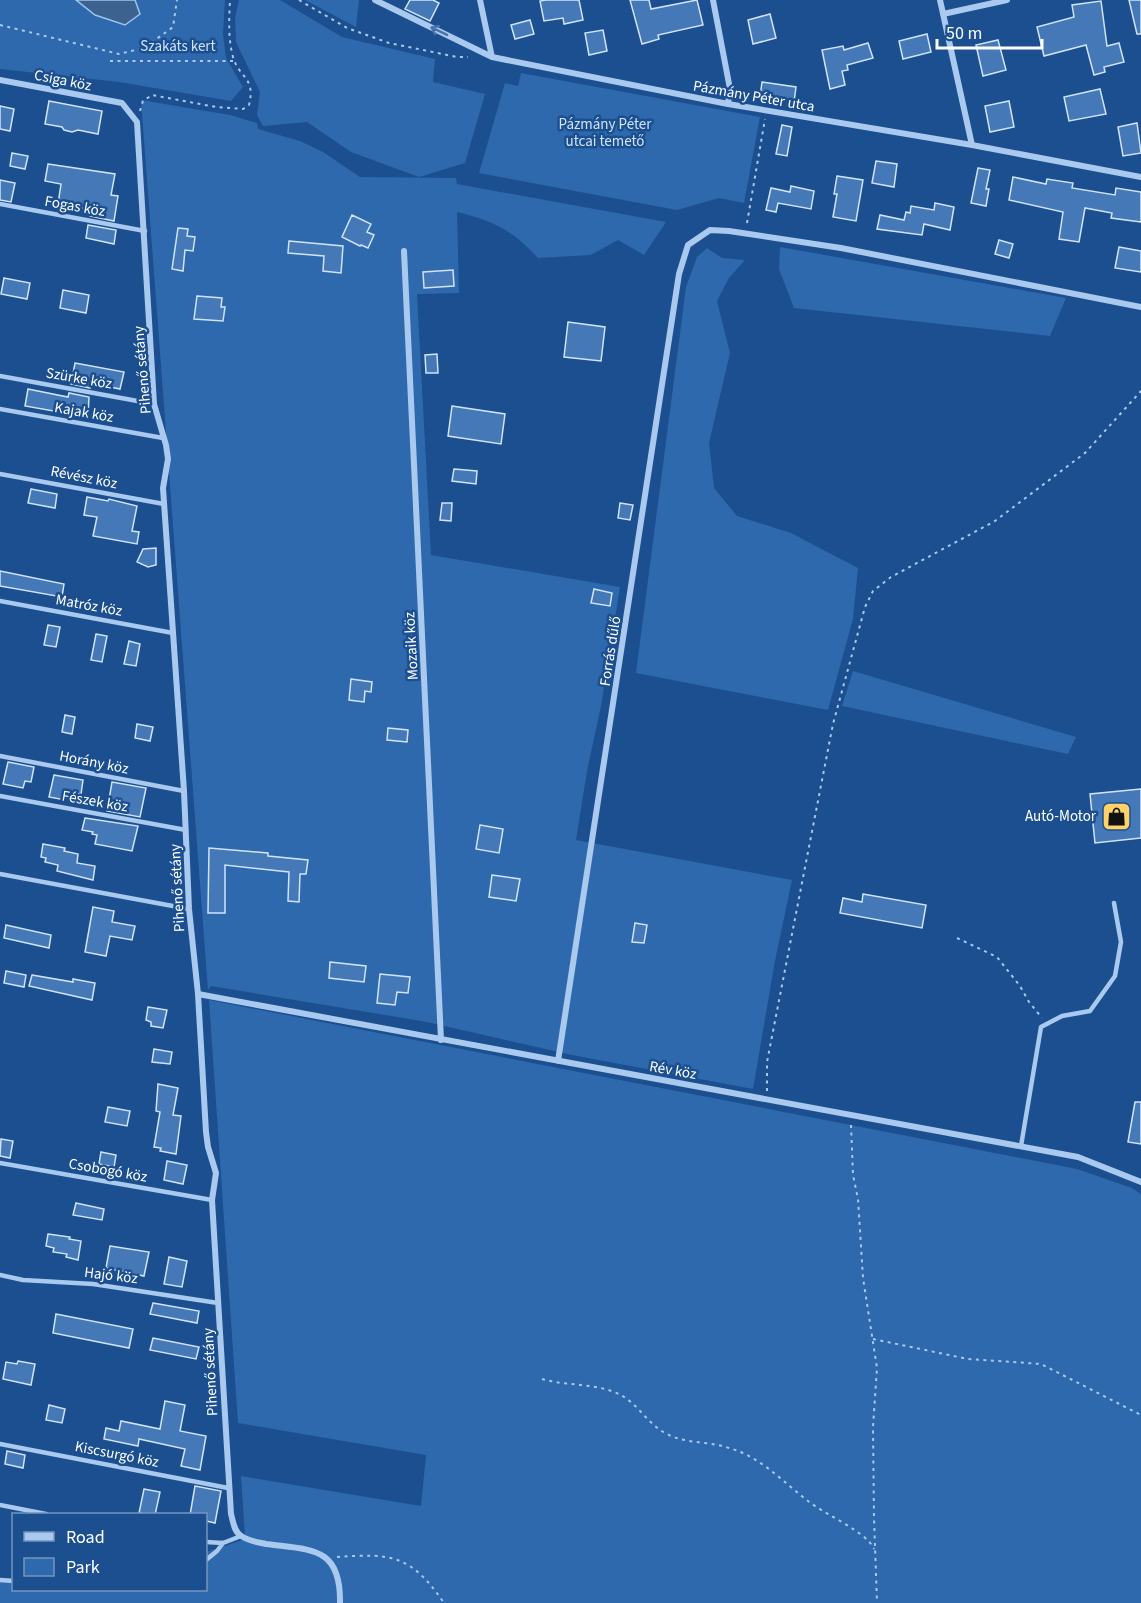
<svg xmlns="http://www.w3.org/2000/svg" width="1141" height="1603" viewBox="0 0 1141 1603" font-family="'Source Sans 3',sans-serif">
<rect width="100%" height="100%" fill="#1b4f8f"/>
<path fill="#2e69ad" d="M0,0H76L95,15L140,14L135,0H225L223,34L226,58L243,87L231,101L119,82L0,69Z
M239,0H280L342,37L435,59L433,82L485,94L465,163L419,177L351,152L307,122L263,126L257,115L260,92L236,42L235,18Z
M305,0H359L356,27Z
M521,73L760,117L744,203L719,198L677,210L479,173L505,83L518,86Z
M141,100L230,115L257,123L258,129L300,141L323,152L360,177L456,178L457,184L666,222L644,255L618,240L591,255L538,258C512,230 494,221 457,212L459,293L417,294L431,555L620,587L601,706L587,771L576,840L792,880L775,961L753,1089L572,1055L427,1022L211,986L208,990Z
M780,247L1066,298L1050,336L794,308L779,269Z
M707,248L722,258L745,260L729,278L717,301L730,353L709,443L714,488L737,516L791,533L858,568L853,619L828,710L636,673L686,287L697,257Z
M853,671L1076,737L1068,754L842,706Z
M209,1000L1077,1169L1132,1188L1141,1194V1603H0V1578L13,1579L14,1590H206V1552L240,1541L245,1536L241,1476L421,1506L426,1455L238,1423Z"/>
<path fill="#3c6290" stroke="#9cc4f0" stroke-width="1.5" d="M76,0H135L140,14L125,25L95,15Z"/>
<path fill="#4478b7" stroke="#cfe3fa" stroke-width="1.5" d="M410,0H433L439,3L430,21L405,9Z
M546,0H579L583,20L564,24L563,18L544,21L540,1Z
M630,0H649L651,9L697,0L703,25L658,35L659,39L642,44Z
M1129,0H1141V34H1137Z
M1101,1L1107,46L1119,43L1124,62L1104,67L1105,72L1094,75L1086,45L1044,56L1037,27L1074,17L1072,5Z
M770,14L776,38L753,44L748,20Z
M530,20L534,34L515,39L511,25Z
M603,30L607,51L589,55L585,33Z
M927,34L931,52L903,59L899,41Z
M998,40L1006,70L983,76L976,45Z
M868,43L873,58L847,65L848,70L842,71L845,85L830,89L822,50L843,46L844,50Z
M762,82L796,87L794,102L760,97Z
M1100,89L1106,114L1069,121L1064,97Z
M49,101L102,111L98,134L78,130L72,132L64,130L62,127L45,124Z
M1009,101L1014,127L990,132L985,106Z
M0,106L14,109L10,131L0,129Z
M1137,123L1141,153L1123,156L1118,127Z
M782,125L792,127L787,156L776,154Z
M12,153L28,156L25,169L10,166Z
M876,161L897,164L894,187L872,183Z
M48,164L115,174L111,195L118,196L114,221L90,216L91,210L58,204L61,184L45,181Z
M978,168L990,170L986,189H989L986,206L971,203Z
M837,176L863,180L856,221L833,217L837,194H834Z
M1013,177L1046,184L1047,179L1073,183L1072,188L1115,195L1116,188L1141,192V222L1111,218L1112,213L1085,208L1079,242L1059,239L1063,212L1009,200Z
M0,180L15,183L11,202L0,200Z
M791,186L814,191L811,209L778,203L776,212L766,210L771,188L790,192Z
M935,203L954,207L950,230L924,224L922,235L877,229L880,215L904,220L906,212L910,213L911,206L934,210Z
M352,215L371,224L367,232L374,235L368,248L361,245L360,246L342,237Z
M88,225L116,230L114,244L86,238Z
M178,228L188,229L187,236L195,237L193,251L185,250L183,271L172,269Z
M999,240L1013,244L1009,258L995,254Z
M289,241L343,246L341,273L323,271L324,256L288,253Z
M1119,247L1141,251V272L1115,268Z
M453,270L454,286L424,288L423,272Z
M4,278L30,283L27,299L1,294Z
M63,290L89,295L86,313L60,308Z
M197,296L222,298L221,307H225L223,321L194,319Z
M568,322L605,327L601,361L564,357Z
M437,354L438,373H426L425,355Z
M75,363L124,372L120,389L91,383L90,388L71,384Z
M28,389L68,397L69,393L89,397L88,417L25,406Z
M452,406L505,414L501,444L448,436Z
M454,469L477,471L476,484L452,481Z
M31,489L57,494L55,508L28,503Z
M87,497L108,501L109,499L137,506L132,531L139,532L137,544L93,536L97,517L84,515Z
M442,503H452L451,521L440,520Z
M620,503L633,505L630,520L618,518Z
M156,548V565L148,567L137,562L143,549Z
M0,571L64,584L62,597L0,586Z
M594,589L612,593L610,606L591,603Z
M48,625L60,627L56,647L44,645Z
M96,634L107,636L102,662L91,660Z
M129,641L140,644L136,666L124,664Z
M351,679L372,682L371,692L365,691L364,702L349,700Z
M65,715L75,717L72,734L62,732Z
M137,724L153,727L150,741L135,738Z
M388,728L408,730L407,742L387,740Z
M8,762L34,767L31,782L25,781L23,788L3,784Z
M54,775L83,780L81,794L67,791L65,800L49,797Z
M112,782L146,788L140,817L107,811Z
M1141,789V838L1095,843L1090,794Z
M85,818L138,826L132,851L95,844L97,835L92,834L93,832L82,830Z
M480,825L503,829L499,853L476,849Z
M43,844L65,848L64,851L78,854L77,863L95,866L93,880L57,871L58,865L45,862L46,858L41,857Z
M209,848L268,853V856L308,860L306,874H300L299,902L288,901L289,872L225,865V913H208Z
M492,875L520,879L516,901L489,897Z
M863,894L926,905L922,928L840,913L843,898L862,902Z
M93,907L114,911L112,922L135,926L132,940L110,936L106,956L85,952Z
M635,923L647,925L644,943L632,942Z
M6,925L51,935L49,948L4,938Z
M330,962L366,966L364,982L329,978Z
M6,971L26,975L24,987L4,983Z
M380,974L410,977L408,993L397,992L395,1005L377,1003Z
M32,975L73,982V979L95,983L92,1000L29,986Z
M148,1007L167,1010L163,1028L151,1026V1022L146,1020Z
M154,1049L172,1052L170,1064L152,1062Z
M158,1084L178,1088L173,1115L181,1116L176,1154L160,1151L161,1148L154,1147L160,1112L156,1111Z
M1135,1102H1141V1144L1128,1142Z
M108,1107L130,1111L127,1126L105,1122Z
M1,1139L13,1141L10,1158L0,1156Z
M101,1152L116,1155L114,1167L99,1164Z
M167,1161L187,1165L183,1184L164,1180Z
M76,1203L104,1209L102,1220L73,1215Z
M48,1234L70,1237L69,1239L81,1241L78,1260L66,1257L67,1254L53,1252L54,1248L46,1246Z
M110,1246L149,1252L144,1276L106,1268Z
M169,1257L187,1261L182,1287L164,1284Z
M153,1303L199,1311L197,1323L150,1314Z
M56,1314L133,1329L129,1348L53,1333Z
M153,1338L199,1347L196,1359L150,1350Z
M18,1361L35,1364L31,1385L3,1379L6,1362L17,1364Z
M165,1401L185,1405L180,1431L206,1436L200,1470L181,1466L185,1449L139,1439L138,1446L104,1439L106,1428L119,1431L121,1421L160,1429Z
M49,1405L65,1409L62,1423L46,1420Z
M7,1451L25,1455L23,1468L5,1464Z
M195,1486L221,1491L215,1523L206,1521V1515H190Z
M144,1489L160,1492L155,1515L139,1513Z"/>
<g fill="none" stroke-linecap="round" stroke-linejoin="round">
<path stroke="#a9c9ee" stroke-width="2" stroke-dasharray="3 4.5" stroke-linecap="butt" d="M299,0L347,28L389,43L457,57H468
M0,25L119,54L144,48L173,27L177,0
M110,61H234
M140,111L143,101L152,95L216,107L243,109L249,105C256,77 239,78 233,57C228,38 229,20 230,0
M747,223L765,119
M957,938L997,957L1020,986L1029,1002L1042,1018
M767,1091V1062L833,724L865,607L873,591L891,577L995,521L1085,453L1141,391
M851,1125L853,1175L858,1199L863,1278L877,1368L873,1427L874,1518L877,1603
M873,1339L968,1359L1041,1364L1141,1415
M542,1379C566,1386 591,1383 614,1392C637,1400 646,1424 667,1434C686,1444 709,1441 729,1448C761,1457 783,1482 808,1501C824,1514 867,1532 874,1549
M337,1557C392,1553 411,1555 444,1603"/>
<path stroke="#a9c9ee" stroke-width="4.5" d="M0,204L145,231
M0,376L154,404
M0,409L163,438
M0,474L164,504
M0,601L173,633
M0,756L184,791
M0,796L186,830
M0,874L189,909
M1021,1146L1041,1027L1062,1016L1090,1011L1115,976L1121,942L1114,903
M0,1163L212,1200
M0,1275L23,1280L93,1284L218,1303
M0,1444L228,1488
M0,1505L46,1514
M206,1542L223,1543L241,1536
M206,1560L217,1551L223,1543
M0,1580L14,1581"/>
<path stroke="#a9c9ee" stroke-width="6" d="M375,0L492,57L728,104L972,145L1141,177
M480,0L492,57
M713,0L730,89L728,104
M940,0L972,145
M943,14L1007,0
M0,80L122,103L137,122L154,404L166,445L168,459L163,488L184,791L189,909L198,994L206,1132L208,1147L216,1173L212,1200L231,1514C233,1521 234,1531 240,1535C247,1541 257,1542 266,1544C311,1550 341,1546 340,1603
M404,251L441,1040
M198,994L1078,1157L1141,1182
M558,1061L679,274L688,245L710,230L729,231L841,248L1141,307"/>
</g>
<defs><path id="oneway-shaft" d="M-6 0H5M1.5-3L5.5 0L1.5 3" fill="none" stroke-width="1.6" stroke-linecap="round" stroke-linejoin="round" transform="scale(1.5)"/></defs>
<use stroke="#4674ac" href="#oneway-shaft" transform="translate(439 31) rotate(-154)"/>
<defs>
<symbol id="shop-square" viewBox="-11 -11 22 22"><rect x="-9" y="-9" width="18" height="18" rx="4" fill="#ffd166" stroke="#1b4f8f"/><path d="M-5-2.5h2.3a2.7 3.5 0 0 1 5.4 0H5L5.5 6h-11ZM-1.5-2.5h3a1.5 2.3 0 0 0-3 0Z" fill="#111"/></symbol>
</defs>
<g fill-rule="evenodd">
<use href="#shop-square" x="1100" y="800" width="33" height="33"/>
</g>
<g text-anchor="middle" stroke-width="5" stroke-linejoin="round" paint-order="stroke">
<g font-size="15" fill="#cfe3fa" stroke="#1b4f8f">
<text x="178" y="51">Szakáts kert</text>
<text x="605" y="129">Pázmány Péter<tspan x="605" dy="17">utcai temető</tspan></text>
</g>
<g font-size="15" fill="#fff" stroke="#1b4f8f">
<text transform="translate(63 80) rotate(11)" y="5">Csiga köz</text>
<text transform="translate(754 96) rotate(10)" y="5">Pázmány Péter utca</text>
<text transform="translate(75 206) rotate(10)" y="5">Fogas köz</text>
<text transform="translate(142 370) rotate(-95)" y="5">Pihenő sétány</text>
<text transform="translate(79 378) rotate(10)" y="5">Szürke köz</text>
<text transform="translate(84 412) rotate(10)" y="5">Kajak köz</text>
<text transform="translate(84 477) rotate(11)" y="5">Révész köz</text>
<text transform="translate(89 605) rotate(10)" y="5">Matróz köz</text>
<text transform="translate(411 646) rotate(-93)" y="5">Mozaik köz</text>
<text transform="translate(610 651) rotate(-81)" y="5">Forrás dűlő</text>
<text transform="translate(94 762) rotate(11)" y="5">Horány köz</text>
<text transform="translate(95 801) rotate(10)" y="5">Fészek köz</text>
<text transform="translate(177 888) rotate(-93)" y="5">Pihenő sétány</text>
<text transform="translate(673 1070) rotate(10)" y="5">Rév köz</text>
<text transform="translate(108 1170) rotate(10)" y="5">Csobogó köz</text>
<text transform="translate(111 1275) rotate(7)" y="5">Hajó köz</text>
<text transform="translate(210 1372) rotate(-93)" y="5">Pihenő sétány</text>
<text transform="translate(117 1454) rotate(11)" y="5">Kiscsurgó köz</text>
</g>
<g font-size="15" fill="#fff" stroke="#1b4f8f" text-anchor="end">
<text x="1096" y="821">Autó-Motor</text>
</g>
</g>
<rect x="12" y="1513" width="195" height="78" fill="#1b4f8f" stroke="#7695bc" stroke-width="1.5"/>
<rect x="24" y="1532" width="30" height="9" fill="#a9c9ee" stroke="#7695bc" stroke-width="1.5"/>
<text x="66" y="1543" font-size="18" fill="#ffffff">Road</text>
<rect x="24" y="1558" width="30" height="18" fill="#2e69ad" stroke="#7695bc" stroke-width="1.5"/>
<text x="66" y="1573" font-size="18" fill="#ffffff">Park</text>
<path d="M937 39v9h105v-9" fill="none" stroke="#ffffff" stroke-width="3"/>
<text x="946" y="39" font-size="18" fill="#ffffff" stroke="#1b4f8f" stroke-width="4.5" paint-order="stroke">50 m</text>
</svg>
